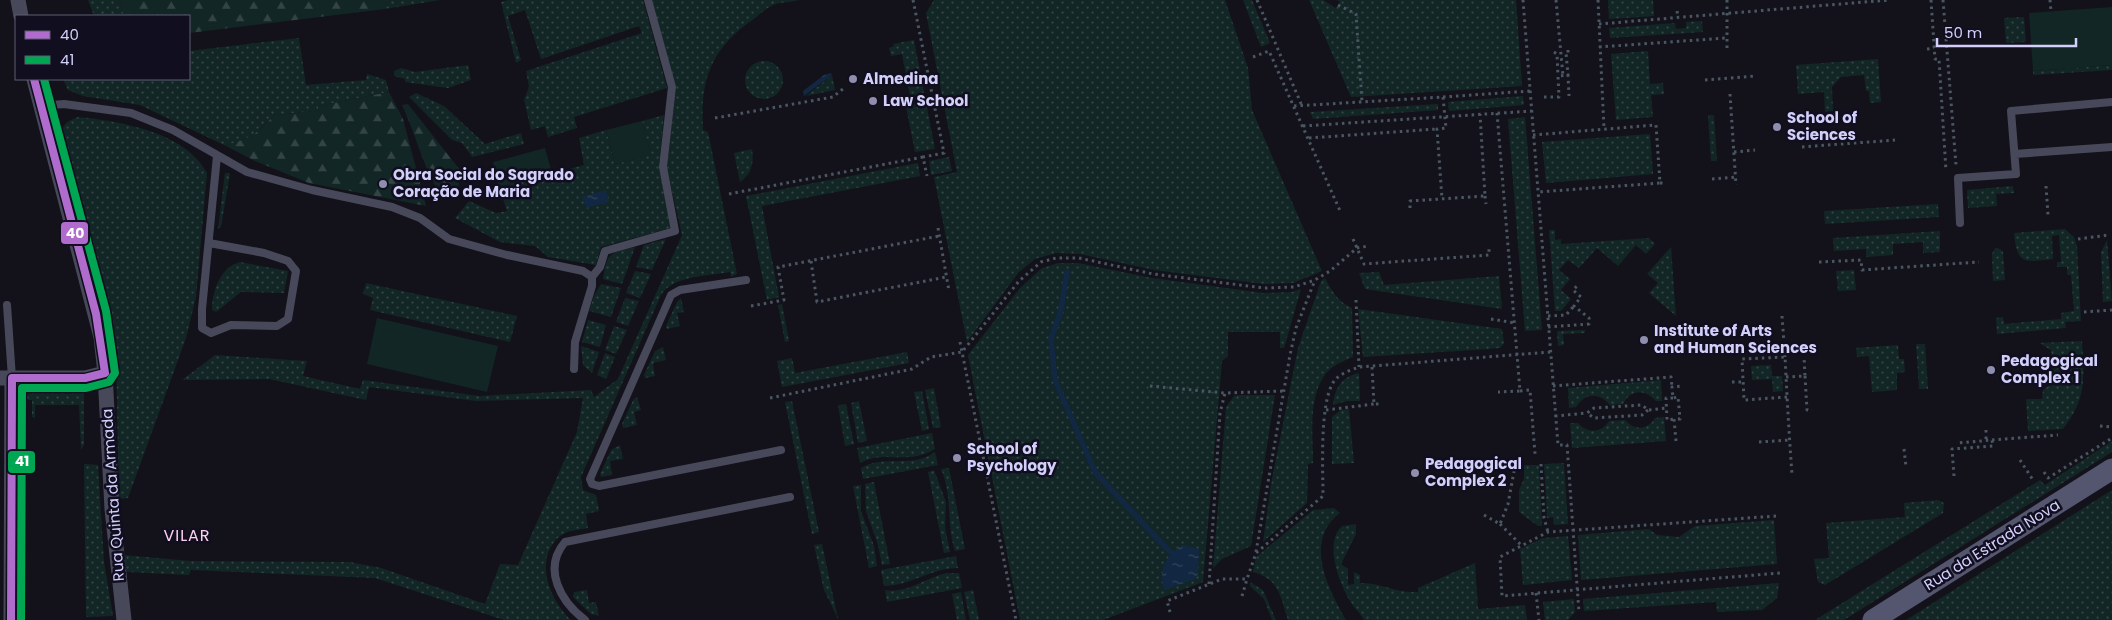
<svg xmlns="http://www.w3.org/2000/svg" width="2112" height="620" viewBox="0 0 2112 620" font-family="Poppins,sans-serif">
<defs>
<pattern id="grass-dots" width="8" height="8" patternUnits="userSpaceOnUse" patternTransform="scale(1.25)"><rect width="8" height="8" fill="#122625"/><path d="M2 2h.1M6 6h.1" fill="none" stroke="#344446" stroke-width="1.8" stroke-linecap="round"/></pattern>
<pattern id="forest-firs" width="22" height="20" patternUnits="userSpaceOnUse" patternTransform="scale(1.25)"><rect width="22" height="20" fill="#122625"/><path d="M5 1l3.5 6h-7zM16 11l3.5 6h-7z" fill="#344446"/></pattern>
<pattern id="water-ripples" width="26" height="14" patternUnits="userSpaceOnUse" patternTransform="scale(1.25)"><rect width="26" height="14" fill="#122741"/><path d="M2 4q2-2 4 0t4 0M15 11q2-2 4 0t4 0" fill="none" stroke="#34455d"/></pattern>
</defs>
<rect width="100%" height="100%" fill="#13121b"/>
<path fill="url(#grass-dots)" d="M88,0H119L124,16H94Z
M390,0H440L385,9Z
M508,0H643L667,88L574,117L577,128L548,137L545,126L531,130L524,100L529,87L526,71L642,33L639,26L541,59L525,10L508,16L521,60L516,63L501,2Z
M652,0H799C791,2 780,2 773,5C765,9 758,16 751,21C710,50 700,81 703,130L708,132L737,274L731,277L730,272C709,276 674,275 661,295L581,477L583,490L596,495L599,511L586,514L588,528C579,530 566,530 559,537C533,561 550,600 571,620H504L375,578L191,570L189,575L127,572L123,555L191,561L350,562L381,568L485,604L500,564L518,565L577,432L583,398L476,401L369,387L366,400L269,379L182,380L215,355L307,361L303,376L360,389L363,380L479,396L591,390L594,397L618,379L682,235L667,169L676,89Z
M934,0H1225L1248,68L1252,110L1322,271L1293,283L1264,284L1154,270L1080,254L1056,253L1035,259L1019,272L967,342L934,177L957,172L926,13Z
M1243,0H1252L1270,43L1261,47Z
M1309,0H1323L1336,8L1340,2L1337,0H1516L1522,86L1351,97Z
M1608,0H1653L1654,16L1609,19Z
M2024,17L2026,42L2006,43L2004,18Z
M1702,21L1703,32L1610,38L1609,28L1675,23L1676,29L1686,28V22Z
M299,38L306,85L366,80L367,74L386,80L389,92L318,106L319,111L275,115L252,136L226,146L140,105L83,96L68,90L63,79H189V51Z
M914,40L935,149L915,152L906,107L901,108L899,98L910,96L902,54L891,56L889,48L894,46L893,44Z
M1648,51L1650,84L1663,83L1664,94L1651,95L1653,117L1616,120L1611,54Z
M1878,59L1881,102L1870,103L1869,91H1866L1864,75L1841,77L1832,87L1833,111L1825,112L1824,92L1798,94L1796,65Z
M745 80a19 19 0 1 1 38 0a19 19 0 1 1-38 0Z
M468,65L471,80L448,88L405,82V79L394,76V71L401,68L415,72Z
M2112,65V70L2033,75V71Z
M832,75L835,90L806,96Z
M416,93L444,106L485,144L521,133L524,144L472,157L462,143L452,140L409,97Z
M1523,96L1524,105L1449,111L1448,102Z
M1438,104V110L1313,119L1310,112Z
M664,115L659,167L671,228L601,247L596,265L548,257L535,246L500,242L455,218L469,201L496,213L507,211L499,187L584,165L579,138L606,130L615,164L650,155L642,121Z
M1708,115H1714L1717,161H1711Z
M78,117C119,121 186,132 207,173L196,297L186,338L128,498L119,499L116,357L111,324L61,134C63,123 69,120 78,117Z
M1525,117L1542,330L1525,331L1508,119Z
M1650,134L1653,174L1546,183L1542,142Z
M752,149C754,163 752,174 740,182L734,153Z
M949,157L952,171L931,175L929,161Z
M918,163L920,176L762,206L779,297L767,300L746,196Z
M225,173H230L221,227L218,229Z
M2013,186L2014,193L1996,194L1997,206L1968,208L1967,190Z
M1938,204L1939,217L1825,224L1824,211Z
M2065,229L2074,237L2077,246L2081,321L2065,322L2066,328L1997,334L1996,318L2003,317L2004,324L2061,319V313L2074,311L2071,275H2067V267H2057V262H2061L2059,235L2052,236L2053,259C2025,262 2017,266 2014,233Z
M1549,230H1555V240L1561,239V244L1649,238L1655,244L1646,254L1636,245L1618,266L1597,248L1579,268L1568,260L1559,270L1570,279L1561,290L1571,299L1561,311H1555Z
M1940,231V252L1923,253V242L1893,244V255L1866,257V249L1834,251L1833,238Z
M666,239L652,270L636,267L644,245Z
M2107,240L2112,301L2103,302L2101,252Z
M635,247L622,284L603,279C607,252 609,254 635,247Z
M1671,247L1676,316L1649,293L1658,283L1647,274Z
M1995,248L2000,249L2003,252L2005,280L1993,281L1992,254Z
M240,262L288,271L284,293L241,292L216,312L212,310C212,292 220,267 240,262Z
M1058,263H1078L1152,278L1263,293L1292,292L1301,289L1284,348H1280V332H1228V356L1222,361L1203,582L1103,620H1020L968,355L1020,288L1042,268Z
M1854,270L1856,290L1838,291L1836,271Z
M635,271L651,274L640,298L626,293Z
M1379,272L1384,285L1499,276L1502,309L1365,289L1359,273Z
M1325,278C1332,291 1337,301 1352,308L1353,357C1343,361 1330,366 1324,376C1308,400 1313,436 1313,463L1308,464L1307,503L1263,542L1271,484L1298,348L1321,281Z
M366,283L517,316L510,342L370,310L373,298L363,294Z
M601,284L621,288L611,317L589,311L594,296Z
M625,298L639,301L628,326L616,322Z
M681,298L684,312L677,313L680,326L667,329L666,326L677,302Z
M782,304L789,341L785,342L778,305Z
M1358,309L1502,329L1504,343L1500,348L1488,349L1363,357Z
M588,320L606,325L600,347L582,342Z
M614,326L627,330L616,354L605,350Z
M1585,330V333L1563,334L1564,345L1558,346L1557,331Z
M2082,341C2084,378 2087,398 2063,429L2028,431L2026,399H2042L2043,390L2053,383L2051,350L2039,343Z
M1916,344H1925L1928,389H1919Z
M1898,345L1899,359H1904L1905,372L1897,373V390L1872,392L1869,356L1857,357L1856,348Z
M581,346L599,352L592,373L583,365Z
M663,347L666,360L653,363L655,376L645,378L644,375L655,351Z
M907,352L909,363L782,387L777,361L792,358L795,373Z
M605,353L615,357L606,379L597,375Z
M1771,365L1772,376H1782L1783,391L1773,392L1772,379L1752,380L1751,366Z
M1359,373L1360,401H1347L1333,405C1335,388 1341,377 1359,373Z
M1661,380L1662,401H1656C1645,389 1631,389 1623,404L1610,405C1599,392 1585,393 1576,407L1569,408L1568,388Z
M934,388L941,427L933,428L925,390Z
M36,389L77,390L84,393V445L81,450L79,405H35V418L32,417V400H27V394Z
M922,391L929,429L922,431L914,392Z
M1240,395H1275L1251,546L1222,559L1213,568L1226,407L1234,396Z
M637,397L641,410L634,412L637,425L623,428L622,424L633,400Z
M792,401L819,532L812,534L785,402Z
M859,401L867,441L858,443L851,403Z
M846,404L854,444L845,446L838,405Z
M1349,409L1354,463L1332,464V417L1341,410Z
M1664,417L1666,441L1572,448L1570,423H1578C1587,434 1602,433 1609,421L1625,420C1634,431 1648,430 1655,418Z
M932,433L935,449C907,466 885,449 860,463L857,448Z
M2112,441V452L1844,620H1815L2040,480L2045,485Z
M620,445L623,459L610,461L612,475L601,477L600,474L611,450Z
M935,452L938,465L863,479L861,468C884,454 912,469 935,452Z
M1564,463L1568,524L1554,525L1553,517L1547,518L1544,464Z
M84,464L98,465L104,562L113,616L86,617Z
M1524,465H1539L1542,526H1538L1519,512V490L1524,479Z
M949,468L965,549L955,551C946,524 953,496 941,469Z
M934,470L946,502L945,528L950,552L944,553L928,472Z
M874,482L890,564L882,565L878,545L866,511L865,484Z
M861,485V511L874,546L877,566L869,568L853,486Z
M2112,490V620H1906Z
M1938,500L1944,503L1943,513L1825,585L1818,582L1814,559L1829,558L1826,523L1905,517L1904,503Z
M1334,508L1340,513C1303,540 1328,589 1346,620H1288C1280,596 1280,580 1253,572L1256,557L1313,510Z
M1774,520L1777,564L1581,580L1578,535L1649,529L1657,535L1679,537L1695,526Z
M1356,524V534L1341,564L1348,569V585L1354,584V572L1360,575V583C1380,582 1394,593 1418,592V588L1475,563L1478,609L1525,605L1527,620H1364C1361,614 1356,610 1352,604C1340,586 1323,543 1342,526Z
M1568,536L1572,580L1523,585L1520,549L1543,538Z
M822,544L838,619L824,590L814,545Z
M956,556L958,568C931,568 910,586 884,586L881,570Z
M946,573H959L962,588L887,602L885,590C907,594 925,578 946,573Z
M1250,582L1263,590L1276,620H1272L1264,599L1250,586Z
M1779,583L1777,598L1762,610L1717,612L1716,602L1584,611L1583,599Z
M587,590L589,603L596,602L599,616L591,614L573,597L574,592Z
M973,590L979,620H970L964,592Z
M961,592L966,620H957L952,594Z
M1574,599L1575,612L1568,620H1545L1543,602Z"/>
<path fill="url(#forest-firs)" d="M119,0H390L385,9L189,33V16H124Z
M389,92L403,119L426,206L309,183L255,161L226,146L252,136L275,115L319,111L318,106Z
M408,104L460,170L458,192L436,187C421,161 415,132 402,105Z"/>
<path fill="#122625" d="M2112,7V65L2033,71L2029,13Z
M642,121L651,155L615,164L606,130Z
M545,148L552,173L499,187L493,162Z
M377,318L498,346L487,392L367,364Z"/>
<path fill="url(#water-ripples)" d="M831,73L832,75L804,96L803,91L824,75Z
M606,190L609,202L586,208L582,197Z
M1183,545L1199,549L1198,574L1195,579L1164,590C1158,570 1166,554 1183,545Z"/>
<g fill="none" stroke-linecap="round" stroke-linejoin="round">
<path stroke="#122741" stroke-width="5.5" d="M1067,272L1061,310L1051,339L1055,380L1095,472L1170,552"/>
<path stroke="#4a5762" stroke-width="3" stroke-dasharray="2.5 4" stroke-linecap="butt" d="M913,0L944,153L923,157L927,176
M1257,0L1302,106
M1523,0L1558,445H1567L1579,613
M1556,0L1563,76
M1598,0L1604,129
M1727,0V48
M1931,0L1935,59H1939L1946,171
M1943,0L1956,165
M2050,0L2051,12
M1338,5L1356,14L1362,102
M1677,11L1678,17
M1599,24L1889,0
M1599,47L1726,38
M1927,49L1934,48
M1568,50V53H1566L1568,75
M1554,52L1557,54L1558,76
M1253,57L1269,51L1341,213
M1705,80L1755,76
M1730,94L1736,185
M1443,97L1530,91
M1544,97H1559L1558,76L1568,75L1569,96
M1294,106L1443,97L1446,128L1437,129L1442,199
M1497,113L1520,391L1498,392
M715,118L833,97L844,88
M1303,126L1532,111
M1533,135L1656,125L1660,183L1538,192
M1309,138L1437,129
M1802,147L1895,140
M1734,152L1755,150
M1712,179L1736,177
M1660,183H1666
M2046,186L2048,215
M729,194L923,157
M1485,196L1486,204
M1410,208V201L1485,196L1480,114
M938,228L949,291
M1353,239L1364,264L1489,255V246
M2078,239L2109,235
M811,261L817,302L946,277
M1819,262L1861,260L1862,270L1979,262
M1356,300L1359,367
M751,306L784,300L778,267L939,236
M2084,312L2112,310
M1548,316L1566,315L1574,306
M1782,316L1785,357
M1491,319L1515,323
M1548,327L1589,324V318L1574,306L1581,297L1573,290L1577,286
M960,342L1016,620
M1372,367L1374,404H1379
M1805,376L1807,410H1812
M1786,377L1805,376L1804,357
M1732,382H1743
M1150,386L1225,393
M1553,386L1671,377L1672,387
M1520,391L1530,390L1535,454
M1787,397L1744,400L1742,359L1785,357C1787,396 1789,435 1792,474
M770,398L912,369L931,357L962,352L1019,281L1041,262L1056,258H1079L1153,274L1264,288L1294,287L1315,280L1330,271L1357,248L1368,246
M1673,398H1666L1667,420L1674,419
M1326,410L1374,404
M1648,410L1642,415L1594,418L1587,413L1594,408L1642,405L1648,410L1667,408
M1555,416L1587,413
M2100,426L2112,427
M1986,430V440
M1992,440L2058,435
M1676,441L1674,419H1680L1678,397L1673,398L1672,387L1681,386
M1759,442L1790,440
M1904,449L1906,467
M2020,460L2033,480
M1541,464L1544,518L1548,532
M2044,472L2048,478L2112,438
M1954,476L1952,449L1993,446L1992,440L1958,443
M1484,515L1500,524L1508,504L1515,466
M1776,516L1548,532L1500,557L1502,596L1780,573
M1500,524L1522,546
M1256,552L1290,355L1296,328L1315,280
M1209,584L1220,413L1225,393L1284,391
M1536,593L1539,620
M1242,596L1247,579
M1170,612L1167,601L1222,579H1247L1256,553L1323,496C1323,471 1319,399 1335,380C1341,373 1351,370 1359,367L1551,352"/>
<path stroke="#48485b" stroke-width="8" d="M40,106L64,104L131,113L173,130L247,172L312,190L392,207L420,218L449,239L507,255L583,271L592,277V286L575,342L574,369
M2015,154L2112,147
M1960,223L1958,178L2016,174L2011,111L2112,102
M209,243L264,253L288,261L296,271L288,319L277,326L231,325L211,333L202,328V309L217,156
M592,277L600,267L605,251L675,231L663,167L672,87L648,0
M746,280L680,290L671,295L590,479L592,484L599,486L781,450
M7,305L12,378
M585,620C561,602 542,569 565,542L790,497"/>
<path stroke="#48485b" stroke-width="15" d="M18,0L21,16
M34,79L101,337L105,373L112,509L124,620
M0,378H85L105,373
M11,620L12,378"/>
<path stroke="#54556e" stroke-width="21" d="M1873,620L2112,469"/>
<defs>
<path id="bus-1" d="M11,620L12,378H85L105,373L96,314L34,79"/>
<path id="bus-2" d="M21,620L22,388H86L109,382L115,373L106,311L44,79"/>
</defs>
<use href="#bus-1" stroke="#100e1f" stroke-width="11"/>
<use href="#bus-2" stroke="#100e1f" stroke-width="11"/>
<use href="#bus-1" stroke="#b06ccc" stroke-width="8"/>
<use href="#bus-2" stroke="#00a651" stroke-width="8"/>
</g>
<g fill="#8f8ead" stroke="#100e1f" stroke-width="2">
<circle cx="853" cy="79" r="5"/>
<circle cx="873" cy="101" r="5"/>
<circle cx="1777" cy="127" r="5"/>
<circle cx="383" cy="184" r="5"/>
<circle cx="1644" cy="340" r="5"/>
<circle cx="1991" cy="370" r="5"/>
<circle cx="957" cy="458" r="5"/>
<circle cx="1415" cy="473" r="5"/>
</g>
<g text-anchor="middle" stroke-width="5" stroke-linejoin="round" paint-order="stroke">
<g font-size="15" font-weight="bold" fill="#d2d0fb" stroke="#100e1f" text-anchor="start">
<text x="863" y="84">Almedina</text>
<text x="883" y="106">Law School</text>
<text x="1787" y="123">School of<tspan x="1787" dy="17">Sciences</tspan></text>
<text x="393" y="180">Obra Social do Sagrado<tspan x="393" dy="17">Coração de Maria</tspan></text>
<text x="1654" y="336">Institute of Arts<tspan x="1654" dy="17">and Human Sciences</tspan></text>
<text x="2001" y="366">Pedagogical<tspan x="2001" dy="17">Complex 1</tspan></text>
<text x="967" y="454">School of<tspan x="967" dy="17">Psychology</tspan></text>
<text x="1425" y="469">Pedagogical<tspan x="1425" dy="17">Complex 2</tspan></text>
</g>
<g font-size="15" fill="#d2d0fb" stroke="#100e1f">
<text transform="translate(113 495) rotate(-94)" y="5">Rua Quinta da Armada</text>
<text transform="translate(1992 545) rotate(-32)" y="5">Rua da Estrada Nova</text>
</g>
<g font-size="16" letter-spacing="1" fill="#fbd2ef" stroke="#100e1f">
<text x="187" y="541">VILAR</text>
</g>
</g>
<g stroke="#100e1f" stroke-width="2">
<rect x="60" y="221" width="29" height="24" rx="5" fill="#b06ccc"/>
<rect x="7" y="450" width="29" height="24" rx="5" fill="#00a651"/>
</g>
<g font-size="14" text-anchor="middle" font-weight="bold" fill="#fff">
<text x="75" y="238">40</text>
<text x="22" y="466">41</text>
</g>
<rect x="15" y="15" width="175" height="65" fill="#100e1f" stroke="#5e5c77"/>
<rect x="25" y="31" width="25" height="8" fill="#b06ccc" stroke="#5e5c77"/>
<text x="60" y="40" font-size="15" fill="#d2d0fb">40</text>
<rect x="25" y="56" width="25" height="8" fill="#00a651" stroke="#5e5c77"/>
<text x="60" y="65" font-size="15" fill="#d2d0fb">41</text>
<path d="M1937 38v8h139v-8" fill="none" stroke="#d2d0fb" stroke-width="2.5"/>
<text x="1944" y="38" font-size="15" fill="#d2d0fb" stroke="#100e1f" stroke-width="4" paint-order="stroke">50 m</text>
</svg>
